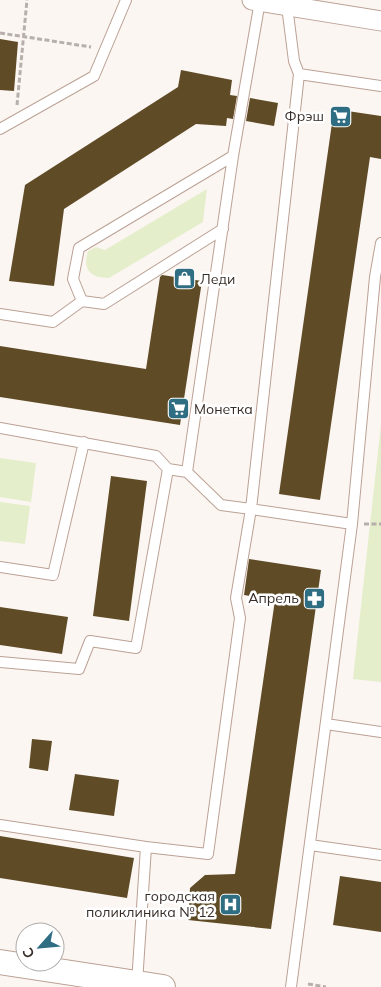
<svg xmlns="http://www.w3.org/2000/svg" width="381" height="987" viewBox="0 0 381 987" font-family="Mulish,sans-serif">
<rect width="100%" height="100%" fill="#fcf6f3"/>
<path fill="#e4eeca" d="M207,189L203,222L109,278C90,278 82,269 88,251L96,247L105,250Z
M381,424V682L353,679Z
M0,458L36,463L31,502L0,497Z
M0,502L30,506L25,544L0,541Z"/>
<path fill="#5f4c26" d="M0,39L18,42L14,91L0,90Z
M181,70L232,80L230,95L237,96L233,119L227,118L226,126L196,124L64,209L54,286L9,281L25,185L178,87Z
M250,98L278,103L274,126L246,121Z
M334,109L381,116V159L370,157L320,500L279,494Z
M162,275L202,281L180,425L0,397V346L146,369L160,277Z
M111,476L147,481L129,621L93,616Z
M249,559L321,570L271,929L188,920L190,888L205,875L235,874L275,600L244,595Z
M0,607L68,617L62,654L0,645Z
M32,739L52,741L48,771L29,768Z
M75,774L119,780L114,816L69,810Z
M0,836L134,858L127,898L0,878Z
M340,876L381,882V932L333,925Z"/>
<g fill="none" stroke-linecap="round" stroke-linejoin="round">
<defs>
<path id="service" d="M287,6L294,61L299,74
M0,129L94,76L126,0
M223,229L104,304L82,301L73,279L79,248L233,156
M0,314L53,322L82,301
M0,428L156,456L168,469L187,472L221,505L251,509L236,598L240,618L208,854L146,847L137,983
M187,472L233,156L260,1
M352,524L251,509L299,74L381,86
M0,567L53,575L84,442
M0,662L79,669L90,641L136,648L168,469
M326,724L381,732
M0,825L146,847
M310,845L381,855
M291,987L352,524L375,277L381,243"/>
<path id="minor" d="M252,0L381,21"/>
<path id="tertiary" d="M0,962L163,987"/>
</defs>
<use href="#service" stroke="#bba194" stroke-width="12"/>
<use href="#minor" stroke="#bba194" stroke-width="21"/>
<use href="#tertiary" stroke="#bba194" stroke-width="26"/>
<path stroke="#b6afab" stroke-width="3" stroke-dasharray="5 2.5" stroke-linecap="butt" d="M0,33L91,47
M17,105L27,0
M364,524H381
M308,984L326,987"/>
<use href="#service" stroke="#fff" stroke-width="10"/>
<use href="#minor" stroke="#fff" stroke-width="19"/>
<use href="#tertiary" stroke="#fff" stroke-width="24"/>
</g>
<defs>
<symbol id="supermarket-square" viewBox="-11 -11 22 22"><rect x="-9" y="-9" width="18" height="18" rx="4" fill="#2f6d83" stroke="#fff"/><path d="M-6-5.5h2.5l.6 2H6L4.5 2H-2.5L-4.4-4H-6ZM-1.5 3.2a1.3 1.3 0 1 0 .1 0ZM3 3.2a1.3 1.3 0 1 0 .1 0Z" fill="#fff"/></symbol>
<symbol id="shop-square" viewBox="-11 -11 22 22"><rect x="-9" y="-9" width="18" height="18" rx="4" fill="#2f6d83" stroke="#fff"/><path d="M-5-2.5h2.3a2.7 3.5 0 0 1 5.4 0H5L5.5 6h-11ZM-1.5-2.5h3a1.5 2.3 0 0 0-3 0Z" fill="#fff"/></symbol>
<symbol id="pharmacy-square" viewBox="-11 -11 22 22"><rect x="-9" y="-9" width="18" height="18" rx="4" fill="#2f6d83" stroke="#fff"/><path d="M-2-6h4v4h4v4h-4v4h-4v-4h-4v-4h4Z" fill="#fff"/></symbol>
<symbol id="hospital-square" viewBox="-11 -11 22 22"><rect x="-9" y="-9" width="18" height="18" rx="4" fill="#2f6d83" stroke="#fff"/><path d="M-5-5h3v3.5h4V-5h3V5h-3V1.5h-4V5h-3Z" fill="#fff"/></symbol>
</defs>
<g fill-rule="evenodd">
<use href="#supermarket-square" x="328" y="104" width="25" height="25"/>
<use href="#shop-square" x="172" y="266" width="25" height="25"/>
<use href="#supermarket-square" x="166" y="396" width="25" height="25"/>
<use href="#pharmacy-square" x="302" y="586" width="25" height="25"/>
<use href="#hospital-square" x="218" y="892" width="25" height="25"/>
</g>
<g text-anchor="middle" stroke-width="5" stroke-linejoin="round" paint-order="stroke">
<g font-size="14" fill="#382e29" stroke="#fff" text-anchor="end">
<text x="324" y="121">Фрэш</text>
<text x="200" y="284" text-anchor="start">Леди</text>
<text x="194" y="414" text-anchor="start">Монетка</text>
<text x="299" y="603">Апрель</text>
<text x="215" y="901">городская<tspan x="215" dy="16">поликлиника № 12</tspan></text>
</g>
</g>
<g transform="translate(40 947) rotate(243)"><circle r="24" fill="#ffffff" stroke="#afaba9"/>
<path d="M0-4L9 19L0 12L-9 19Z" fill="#2f6d83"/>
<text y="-8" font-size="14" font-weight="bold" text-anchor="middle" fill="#382e29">С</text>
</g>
</svg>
